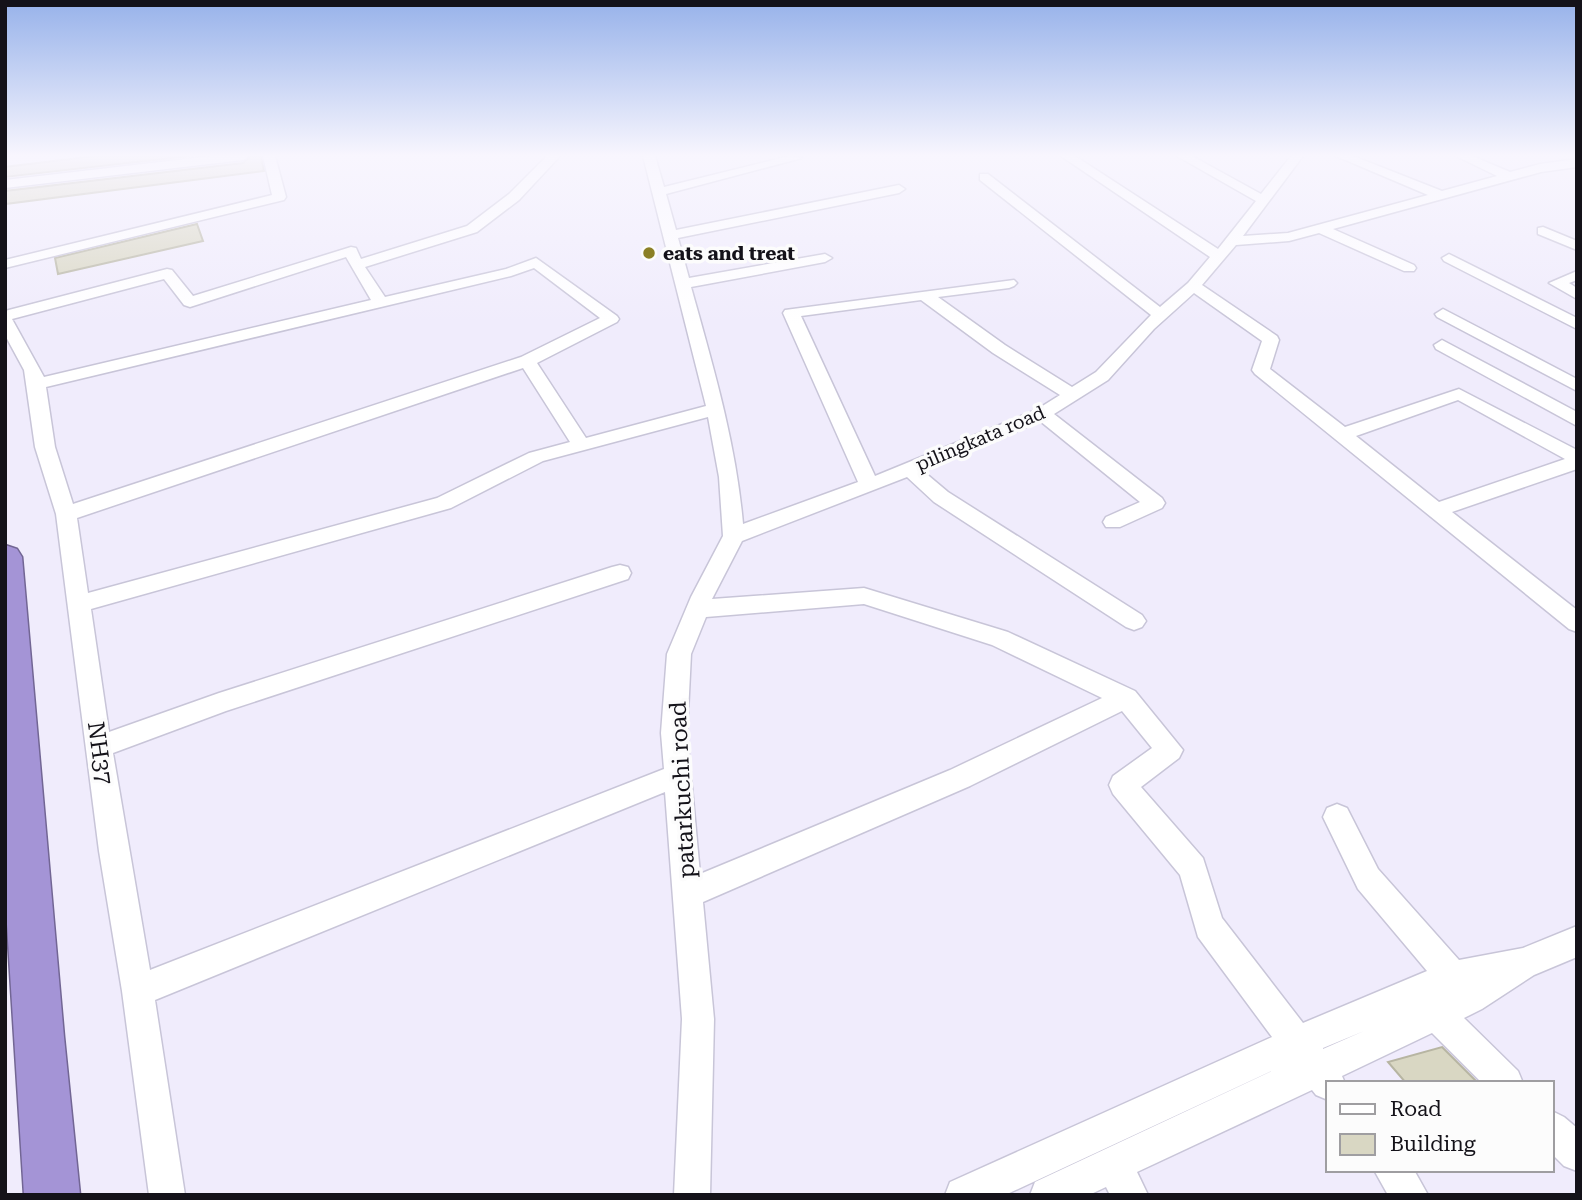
<svg xmlns="http://www.w3.org/2000/svg" width="1582" height="1200" viewBox="0 0 1582 1200" font-family="'Roboto Serif',serif">
<rect width="100%" height="100%" fill="#f0ecfc"/>
<path fill="#d9d7c3" stroke="#b7b5a2" stroke-width="2" d="M95,156H189L5,177V167Z
M251,156H261L264,171L5,204V191L243,163Z
M197,224L203,241L58,274L55,258Z
M1442,1047L1478,1083H1406L1388,1062Z"/>
<g fill="none" stroke-linecap="round" stroke-linejoin="round">
<defs>
<path id="minor" d="M212,156H249L243,160L5,188V180Z
M263,156H275L286,197L284,200L5,268V260L272,195Z
M547,156H560L519,200L477,232L365,267L385,297L506,269L536,258L617,316L619,319L617,322L537,363L586,438L706,406L643,156H655L664,187L789,156L802,158L666,194L676,230L899,185L905,189L899,193L678,238L689,278L825,254L832,258L825,262L691,287C713,366 736,443 743,524L858,482L783,313L785,310L1014,280L1017,283L1014,286L1009,288L938,297L1005,345L1072,387L1096,372L1151,315L980,180V174H988L1160,307L1188,283L1210,257L1061,156H1075L1218,249L1256,201L1177,156H1192L1261,194L1291,156H1303L1243,236L1288,233L1428,195L1336,156H1353L1442,191L1497,176L1456,156H1472L1510,172L1540,164L1577,159V167L1541,172L1333,229L1414,265L1416,268L1414,271H1404L1319,233L1289,241L1236,245L1202,285L1277,336L1279,340L1270,369L1345,427L1459,389L1577,450V469L1452,512L1577,610V632L1569,629L1255,374L1252,370L1262,341L1194,293L1154,329L1108,380L1054,414L1162,498L1165,503L1162,508L1120,527H1106L1103,522L1106,517L1140,502L1040,421L923,471L948,492L1142,615L1146,621L1142,627L1134,630L1126,627L934,502L907,477L742,541L712,599L864,588L1008,632L1135,691L1183,750L1179,758L1141,787L1203,858L1222,918L1303,1023L1427,971L1358,889L1323,817L1327,808L1337,804L1347,808L1378,869L1459,960L1523,948L1577,926V957L1534,975L1482,1009L1464,1018L1518,1071L1523,1083H1482L1432,1033L1342,1076L1345,1083H1328V1100L1316,1095L1312,1090L1137,1172L1148,1195H1110L1106,1187L1089,1195H1030L1035,1182L1291,1062L1005,1195H945L950,1182L1272,1037L1198,937L1180,875L1113,794L1109,785L1113,776L1152,748L1122,711L970,786L703,902L714,1019L710,1195H674L682,1019L665,792L155,1000L185,1195H149L122,991L99,851L56,514L35,447L24,370L5,335V311L167,269L172,270L193,296L351,247L356,248L361,259L467,226L509,194ZM346,257L371,300L44,377L12,319L164,279L184,305L190,307ZM534,268L600,318L521,357L73,504L55,447L46,387L511,276ZM921,300L993,353L1060,395L1036,410L875,476L801,316ZM523,368L570,442L529,453L437,498L88,593L77,518ZM1458,400L1565,459L1439,502L1356,436ZM708,417L719,477L723,536L691,597L667,654L661,733L664,769L150,970L113,753L226,711L628,579L631,573L628,567L620,565L612,567L219,693L109,732L91,609L451,508L543,461ZM864,604L992,645L1102,698L950,770L700,874L687,733L691,654L706,617ZM1364,1031L1323,1049V1048Z
M1543,227L1577,241V250L1538,234V228Z
M1449,254L1577,318V329L1444,261L1442,258Z
M1577,271V280L1569,283L1577,288V299L1549,283Z
M1443,309L1577,379V391L1437,317L1435,314Z
M1442,340L1577,412V426L1436,349L1434,345Z
M1552,1111L1564,1117L1577,1128V1171L1564,1166L1552,1154Z
M1374,1170H1414L1428,1195H1388Z"/>
<path id="highway" d="M5,545L17,549L22,557L64,1037L80,1195H24L5,893Z"/>
</defs>
<use href="#minor" stroke="#c8c5d8" stroke-width="3"/>
<use href="#highway" stroke="#726694" stroke-width="3"/>
<use href="#minor" fill="#fff" fill-rule="evenodd"/>
<use href="#highway" fill="#a494d6" fill-rule="evenodd"/>
</g>
<linearGradient id="sky" x2="0" y2="1"><stop stop-color="#97b2ea"/><stop offset="0.48" stop-color="#f8f6fe"/><stop offset="1" stop-color="#f8f6fe" stop-opacity="0"/></linearGradient>
<rect width="1582" height="324" fill="url(#sky)"/>
<circle fill="#8b7f25" stroke="#fcfcfc" stroke-width="2.5" cx="649" cy="253" r="7"/>
<g text-anchor="middle" stroke-width="7" stroke-linejoin="round" paint-order="stroke">
<g font-size="19" font-weight="bold" fill="#141219" stroke="#fcfcfc" text-anchor="start">
<text x="663" y="260">eats and treat</text>
</g>
<g font-size="19" fill="#141219" stroke="#fcfcfc">
<text transform="translate(980 438) rotate(-23)" y="7">pilingkata road</text>
</g>
<g font-size="23" fill="#141219" stroke="#fcfcfc">
<text transform="translate(100 753) rotate(82)" y="8">NH37</text>
<text transform="translate(682 790) rotate(-93)" y="8">patarkuchi road</text>
</g>
</g>
<rect width="1582" height="1200" fill="none" stroke="#141219" stroke-width="14"/>
<rect x="1326" y="1081" width="228" height="91" fill="#fcfcfc" stroke="#9f9ea1" stroke-width="2"/>
<rect x="1340" y="1104" width="35" height="10" fill="#ffffff" stroke="#9f9ea1" stroke-width="2"/>
<text x="1390" y="1116" font-size="21" fill="#141219">Road</text>
<rect x="1340" y="1134" width="35" height="21" fill="#d9d7c3" stroke="#9f9ea1" stroke-width="2"/>
<text x="1390" y="1151" font-size="21" fill="#141219">Building</text>
</svg>
